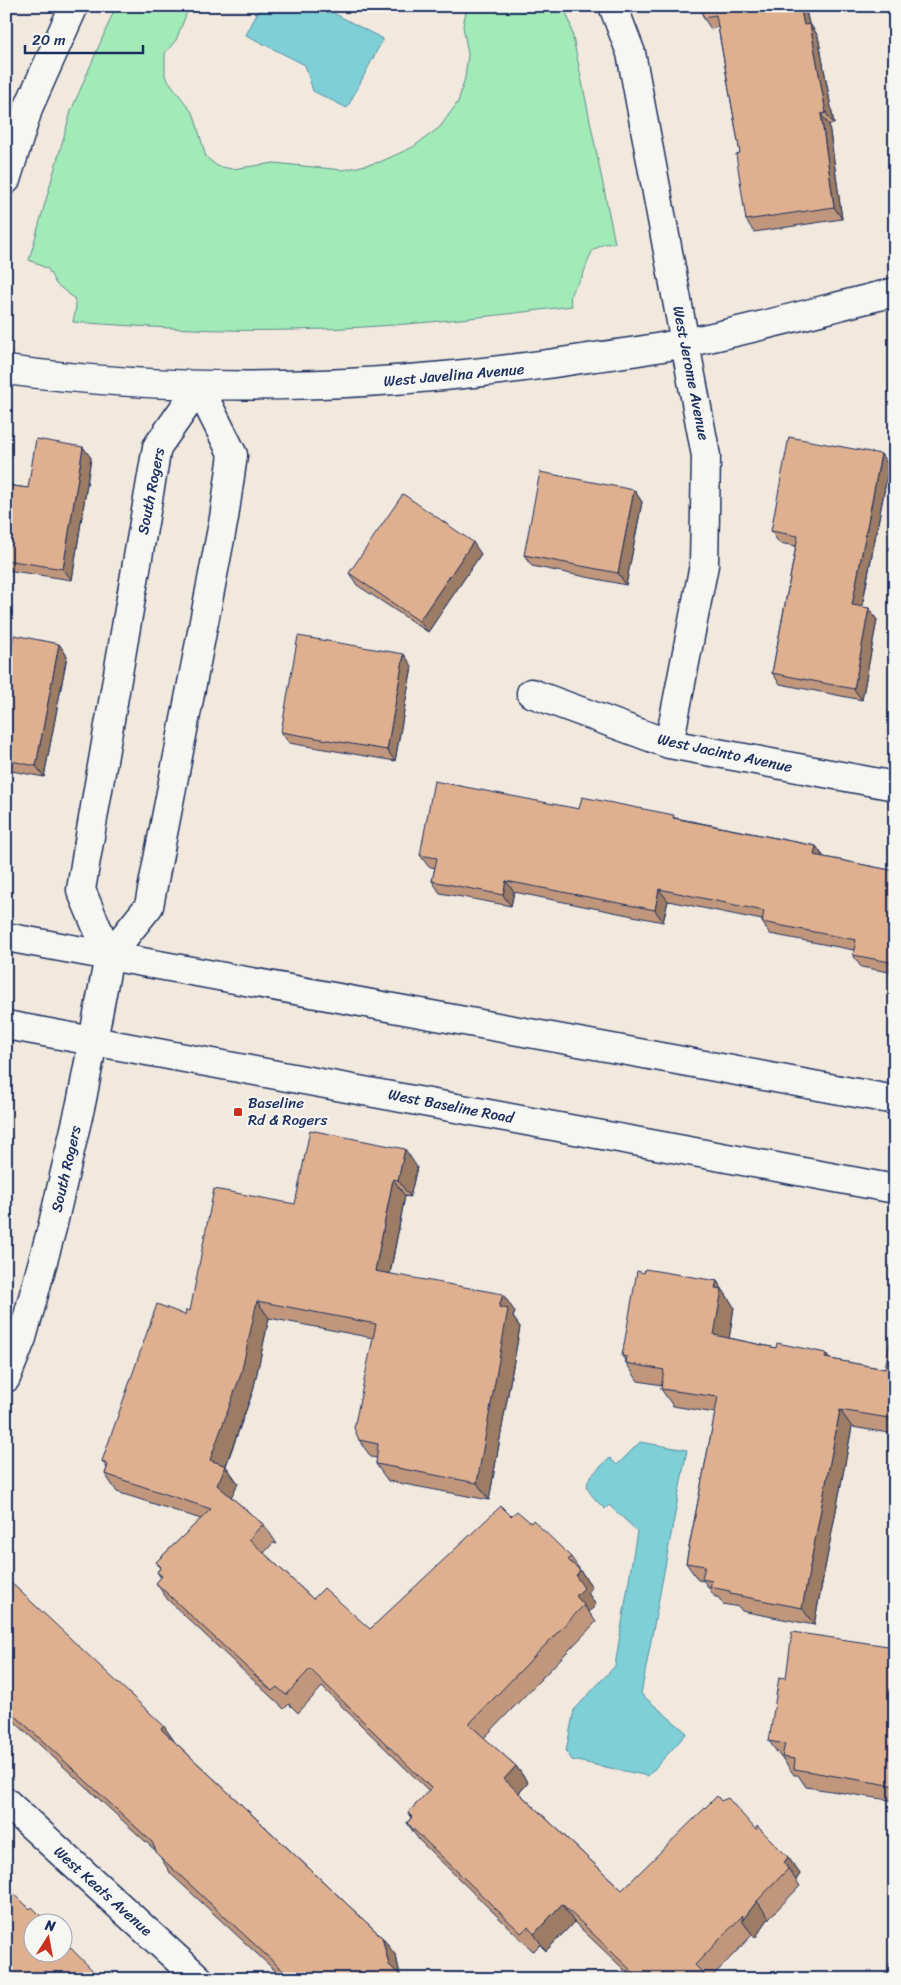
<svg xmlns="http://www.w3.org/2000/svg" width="901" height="1985" viewBox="0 0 901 1985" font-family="Sriracha,sans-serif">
<rect width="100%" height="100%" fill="#f1e8de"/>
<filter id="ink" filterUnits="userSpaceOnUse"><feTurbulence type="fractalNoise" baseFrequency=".02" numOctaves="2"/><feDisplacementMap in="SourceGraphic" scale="10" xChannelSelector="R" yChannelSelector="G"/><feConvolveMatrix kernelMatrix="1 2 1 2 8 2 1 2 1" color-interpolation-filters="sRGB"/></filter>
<g filter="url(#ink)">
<path fill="#a2eab7" stroke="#5e8c8a" d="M116,6H186V15L176,40L165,53V76L194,115L206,157L217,166L232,169L274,163L343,170L380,162L413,147L440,127L458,102L465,78L468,54L463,26L467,6H564L570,23L615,243L604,244L593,250C588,258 586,269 582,277C575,288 567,292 572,306C479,318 386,328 293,330C220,332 146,327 73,322L76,307L74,298L56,284L48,269L29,260L71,111Z"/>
<path fill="#7ecfd6" stroke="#568fa6" d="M261,6H320L383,39L347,108L313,91L305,65L246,35Z
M640,1442L687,1450L641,1694L687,1733L648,1776L572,1760L566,1751L574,1710L615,1666L637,1531L609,1505L605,1509C577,1483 585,1481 610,1458L617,1465Z"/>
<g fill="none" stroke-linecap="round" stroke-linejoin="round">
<defs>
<path id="minor" d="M613,6L631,53L706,456L704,565L669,744
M6,180L29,106L74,6
M6,370C203,396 399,388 595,357C625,353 655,349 684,343C755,329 825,309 895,292
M531,693L669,744L895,786
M6,1378L22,1338L52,1228L82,1099L109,956L149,906L224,518L233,455L199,387L157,447L85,865L81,890L109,956
M6,1802L199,1979"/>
<path id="major" d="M6,937L895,1100
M6,1025L895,1189"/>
</defs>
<use href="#minor" stroke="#1b2f5e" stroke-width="31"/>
<use href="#major" stroke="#1b2f5e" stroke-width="31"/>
<use href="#minor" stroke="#f6f6f2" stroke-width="28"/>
<use href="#major" stroke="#f6f6f2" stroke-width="28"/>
</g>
<path fill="#c0977c" stroke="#1b2f5e" d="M701,6H805L809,24H810L818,36L834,124L829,125L842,219L754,232L746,220L740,153L718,27L711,29L703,17Z
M83,447L91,458L72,580L6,570V485L28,488Z
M881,454L889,466L862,607L869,608L877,620L862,700L780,684L772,673L796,546L779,543L771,531Z
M634,490L642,502L626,585L532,566L524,555Z
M481,554L428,632L357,585L349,573Z
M59,644L67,656L44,777L6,770V677Z
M412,666L395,761L289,743L281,732Z
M579,809L676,818L816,846L824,857L895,871V973L861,967L853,955L854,950L770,934L762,922V920L668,901L663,922L514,892L511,906L440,893L432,881L435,868L428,866L420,855Z
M417,1167L410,1197L405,1196L390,1274L515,1312L513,1317L520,1327L489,1500L388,1481L376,1464L377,1458L371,1457L359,1440L373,1338L269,1318L253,1391L226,1466L238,1483L231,1497L265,1526L277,1544L273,1543L264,1553L313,1599L370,1629L511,1516L571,1557L592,1587L588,1593L596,1605L589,1612L596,1622L484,1738L516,1766L528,1783L519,1793L622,1890L721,1801L788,1857L800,1874L796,1880L800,1886L769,1918L755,1938L752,1935L710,1979H634L574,1922L546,1951L540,1945L533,1951L419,1840L407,1823L411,1818L408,1813L429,1791L322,1687L298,1713L289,1704L284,1709L168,1600L156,1583L161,1578L157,1572L160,1568L156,1562L201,1519L117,1492L105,1474L107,1468L102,1461L185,1315L190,1311L295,1204Z
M644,1273L717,1281L734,1307L729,1338L776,1348L826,1353L830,1359L885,1369L895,1321V1434L852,1427L814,1625L742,1611L739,1607L723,1604L718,1597H715L704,1581L698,1580L686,1563L715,1413L673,1406L661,1389L662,1385L638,1381L626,1363V1362L622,1356Z
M6,1578L176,1743L382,1937L396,1956L400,1975L404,1979H284L171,1874L157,1852L6,1714Z
M895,1647V1801L806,1787L798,1775H794L783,1759H782L769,1741L786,1678Z
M895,1934V1979H893L889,1973Z"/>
<path fill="#9c7b65" stroke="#1b2f5e" d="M800,6H805L812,37L804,25Z
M810,24L818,36L834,124L826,113Z
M821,114L829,125L842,219L834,207Z
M83,447L91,458L72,580L63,569Z
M881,454L889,466L860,616L852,605Z
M634,490L642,502L626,585L618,573Z
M473,542L481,554L428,632L419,621Z
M869,608L877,620L862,700L854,689Z
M59,644L67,656L44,777L36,766Z
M404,654L412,666L395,761L387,750Z
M816,846L824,858L814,855Z
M506,881L514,892L511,906L503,895Z
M659,889L668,901L663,922L655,910Z
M405,1149L417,1167L410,1197L398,1180Z
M393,1179L405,1196L387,1288L375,1271Z
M717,1281L734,1307L727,1353L714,1335L715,1288Z
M503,1294L515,1312L513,1317L520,1327L489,1500L477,1483L499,1307Z
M257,1301L269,1318L253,1391L225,1467L238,1483L229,1502L217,1485L210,1460Z
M826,1353L838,1370L825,1358Z
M840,1410L852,1427L814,1625L802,1608Z
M580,1570L592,1587L588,1593L596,1605L589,1612L576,1596V1576Z
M164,1726L177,1745L161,1729Z
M516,1766L528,1783L516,1796L504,1779Z
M788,1857L800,1874L796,1880L784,1863Z
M757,1901L769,1918L755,1938L742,1921Z
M562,1904L574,1922L546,1951L534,1934Z
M382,1937L396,1956L401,1979L389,1965Z"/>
<path fill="#dfb090" stroke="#1b2f5e" d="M701,6H800L804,25L810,24L826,113L821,114L834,207L746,220L736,154L740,153L716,15L703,17Z
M789,437L881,454L852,605L869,608L854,689L772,673L798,536L771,531Z
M36,439L83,447L63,569L6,560V485L28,488Z
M540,472L634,490L618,573L524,555Z
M403,494L473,542L419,621L349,573Z
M14,635L59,644L36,766L6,760V677Z
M298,636L404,654L387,750L281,732Z
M434,781L579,809L582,797L674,815L673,818L816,846L814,855L895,871V963L853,955L856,940L762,922L764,911L659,889L655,910L506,881L503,895L432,881L437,858L420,855Z
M310,1130L405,1149L398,1180L393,1179L375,1271L503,1294L499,1307L508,1309L477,1483L376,1464L378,1444L359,1440L354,1428L376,1324L257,1301L241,1374L210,1460L226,1466L217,1485L265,1526H261L249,1539L313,1599L324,1588L370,1629L501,1506L511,1516L517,1511L531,1523L533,1520L571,1557L568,1560L580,1570L576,1576L584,1588L576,1596L584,1605L469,1724L516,1766L504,1779L622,1890L717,1796L721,1801L728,1798L756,1830L757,1826L788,1857L784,1863L788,1869L757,1901L742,1921L743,1915L695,1965L709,1979H640L562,1904L534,1934L528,1927L521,1933L407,1823L412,1817L408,1813L431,1788L310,1669L286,1695L277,1687L272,1691L156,1583L162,1576L157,1572L161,1567L156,1562L211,1509L105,1474L108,1465L102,1461L157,1304L185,1315L186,1310L190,1311L214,1189L295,1204Z
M645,1269L717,1281L715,1288L722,1289L714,1335L776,1348L777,1343L826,1353L825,1358L885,1369L894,1321H895V1419L840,1410L802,1608L730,1594V1591L710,1587L712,1581L702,1579L705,1566L686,1563L718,1397L661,1389L664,1370L626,1363L627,1357L622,1356L637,1271L644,1273Z
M6,1578L164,1726L161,1729L382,1937L389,1965L404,1979H292L158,1855L152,1842L6,1707Z
M792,1632L895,1647V1786L794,1769L795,1759L782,1757L785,1744L769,1741L779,1677L786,1678Z
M6,1886L30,1909L32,1907L47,1922H32V1952H62V1939L101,1979H6Z
M894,1934H895V1974L889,1973Z"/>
</g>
<rect fill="#c8321e" stroke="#f6f6f2" stroke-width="2" x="233" y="1107" width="10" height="10" rx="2.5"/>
<g text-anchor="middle" stroke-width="4" stroke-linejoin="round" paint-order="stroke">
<g font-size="15" fill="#1b2f5e" stroke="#f6f6f2">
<text transform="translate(691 373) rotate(79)" y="5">West Jerome Avenue</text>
<text transform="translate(454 375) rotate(-5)" y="5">West Javelina Avenue</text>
<text transform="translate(151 491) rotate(-79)" y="5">South Rogers</text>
<text transform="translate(725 753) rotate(12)" y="5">West Jacinto Avenue</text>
<text transform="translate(451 1106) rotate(11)" y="5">West Baseline Road</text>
<text transform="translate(66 1169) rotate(-77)" y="5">South Rogers</text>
<text transform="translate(103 1891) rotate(42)" y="5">West Keats Avenue</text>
</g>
<g font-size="15" fill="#1b2f5e" stroke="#f6f6f2" text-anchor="start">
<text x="248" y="1108">Baseline<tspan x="248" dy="17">Rd &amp; Rogers</tspan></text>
</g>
</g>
<rect width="901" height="1985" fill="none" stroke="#f6f6f2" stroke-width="25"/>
<rect x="12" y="12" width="876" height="1960" fill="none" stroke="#1b2f5e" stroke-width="2" filter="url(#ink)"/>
<g transform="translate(48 1938) rotate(11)"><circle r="24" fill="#f6f6f2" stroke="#9ea6b7"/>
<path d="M0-4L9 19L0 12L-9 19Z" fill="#c8321e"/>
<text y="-8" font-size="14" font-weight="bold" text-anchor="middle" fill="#1b2f5e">N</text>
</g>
<path d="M25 45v8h118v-8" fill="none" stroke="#1b2f5e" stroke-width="2.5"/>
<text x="32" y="45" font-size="15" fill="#1b2f5e" stroke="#f6f6f2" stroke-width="4" paint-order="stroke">20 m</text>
</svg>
